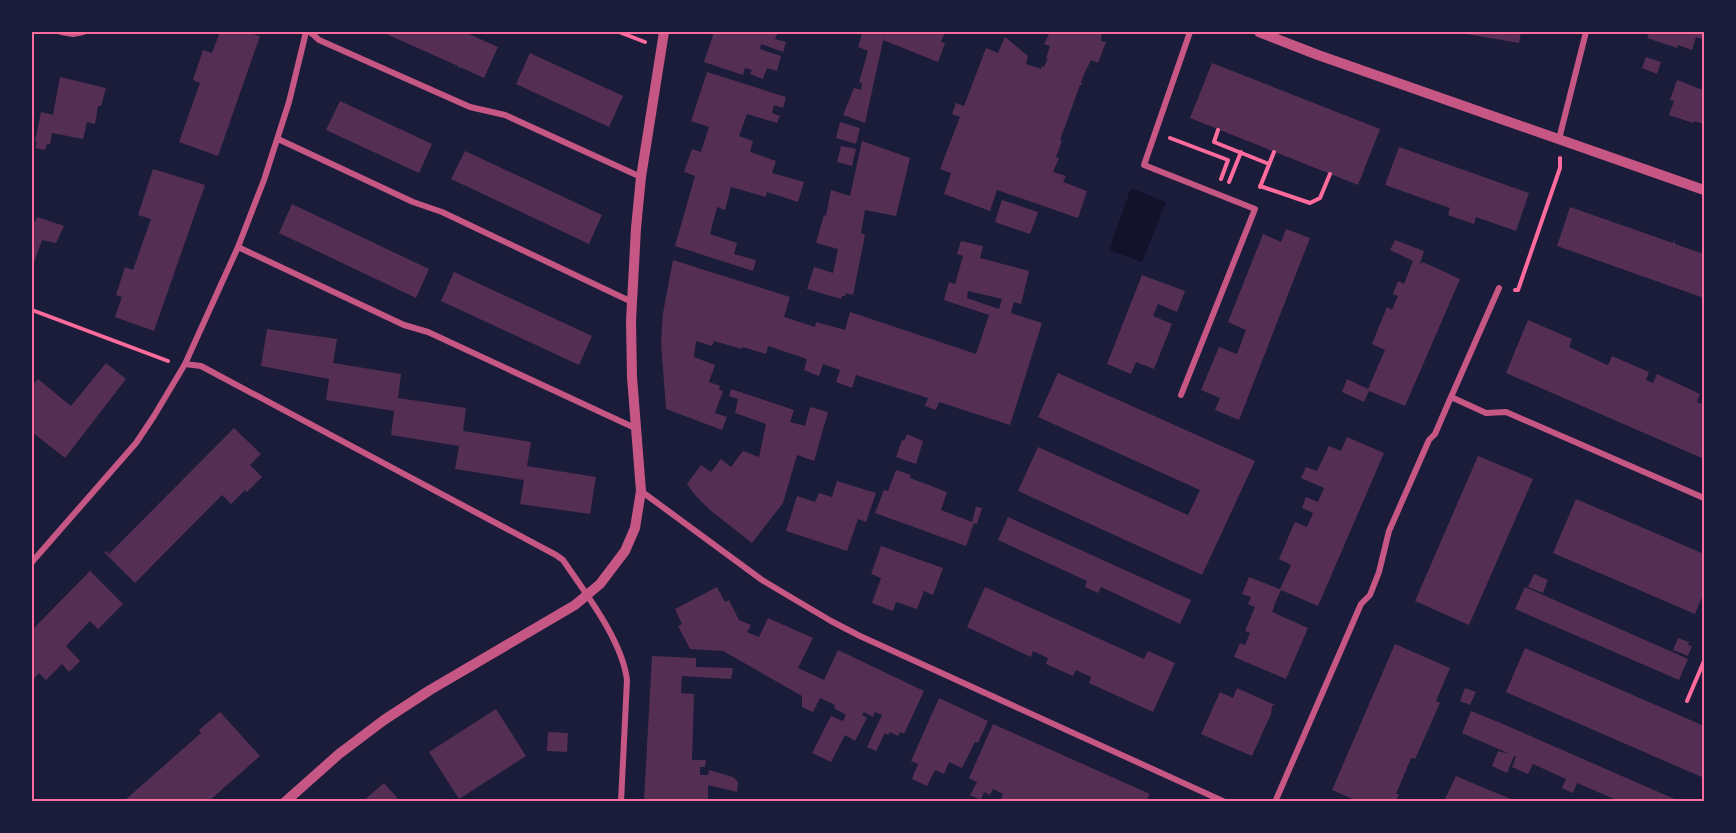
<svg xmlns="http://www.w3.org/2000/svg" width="1736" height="833" viewBox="0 0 1736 833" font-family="Montserrat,sans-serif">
<rect width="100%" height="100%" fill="#1b1b3a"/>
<path fill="#12122b" d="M1131,188L1166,202L1142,262L1109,250Z"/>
<path fill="#542f53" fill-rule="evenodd" d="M220,32H246L260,36L218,156L179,142L200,83L193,80L203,50L212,53Z
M382,32H464L498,47L484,78L460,67V69L458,66Z
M714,32H778L775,39L786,42L783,52L761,44L760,49L781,56L777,71L767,68L763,79L750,74L752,70L745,68L743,75L704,62Z
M861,32H885L865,123L843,115L854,88L861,90L862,83L859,82L868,51L858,47L862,34Z
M886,32H945L941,42L945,43L938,62L883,40Z
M1050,32H1102L1101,41L1106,42L1098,63L1091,60L1085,72L1081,82L1082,85H1080L1060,140L1062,141L1056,157L1059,158L1053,172L1066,176L1063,182L1087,191L1078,218L997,190L990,211L944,194L951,173L940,169L960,117L952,114L956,103L964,106L986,48L998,53L1005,37L1028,56L1026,64L1041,69L1042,66L1044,67L1048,58H1046L1050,46L1044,44Z
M1455,32H1521L1519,43Z
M1650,32H1704L1701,39L1696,37L1692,50L1678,45L1677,48L1647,38Z
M530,53L623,96L609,127L516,84Z
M1646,57L1661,62L1657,74L1642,68Z
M1212,63L1380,129L1358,185L1190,118Z
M707,72L786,97L783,108L774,105L772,113L780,116L777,123L747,114L739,136L753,141L750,152L776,161L772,173L804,182L798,202L767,192L766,197L731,187L725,210L717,207L710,234L737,243L734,254L756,260L753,271L675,246L695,176L684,172L692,149L701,152L709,127L691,121Z
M60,77L106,88L101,106H98L95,124L87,122L83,139L52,133L50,144H47L45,150L35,148L37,142L35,141L41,112L53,115Z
M1677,80L1703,90L1704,85V124L1694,121L1693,123L1669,115L1674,101L1670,100Z
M340,101L432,144L419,173L326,130Z
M840,122L860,128L856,144L836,138Z
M862,141L910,158L896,216L865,210L861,233L865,235L853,295L846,293L845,296H842L841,299L807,289L814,267L833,273L838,249L816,243L824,215L826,216L831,190L850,196Z
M841,146L856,149L852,166L837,162Z
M1399,147L1529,193L1516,231L1476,217L1474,224L1448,215L1450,208L1385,185Z
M465,151L602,215L589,244L451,179Z
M153,169L205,185L154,331L115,317L122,297L116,295L125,267L133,270L151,219L138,215Z
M1002,200L1038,212L1030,234L995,222Z
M292,204L429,269L416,298L279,233Z
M1570,207L1673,243L1674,240L1675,244L1704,254V298L1557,246Z
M37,217L64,226L56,243L42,240L32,268V221L35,222Z
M1286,229L1310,238L1239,420L1215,410L1220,398L1201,390L1219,347L1237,354L1246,330L1228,322L1263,234L1281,242Z
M1395,240L1424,251L1420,264L1423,262L1460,279L1405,406L1369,391L1364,402L1342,392L1347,379L1368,389L1385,350L1372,344L1387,307L1392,310L1398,296L1393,294L1398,281L1404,284L1413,261L1390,250Z
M961,241L983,246L980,258L1029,271L1021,304L1014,302L1011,313L1042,323L1010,425L939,402L936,410L925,406L928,398L856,375L852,388L836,382L840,370L823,364L819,376L804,370L807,359L768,346L766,354L743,347L742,349L714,341L712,346L696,341L694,357L715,365L709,382L720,386L719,390L723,391L715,413L727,417L722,430L666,409L661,342L663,313L673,260L790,297L784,317L815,327L816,322L845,330L850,312L976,354L989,315L944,300L949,282L955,284L963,256L957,254ZM968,291L1002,299L999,309L967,298Z
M454,272L592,336L579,365L441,301Z
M1142,275L1185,291L1177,312L1158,304L1153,316L1172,324L1154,369L1136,362L1131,374L1107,364Z
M1528,320L1572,339L1569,347L1603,363L1608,365L1612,356L1649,372L1646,380L1653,383L1657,374L1700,394L1697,402L1704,405V459L1506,373Z
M267,329L337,339L333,363L401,374L398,398L466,408L463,431L531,442L527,466L596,477L590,514L520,504L524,480L455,469L459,446L391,435L394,411L326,400L329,379L261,366Z
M106,363L126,379L65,458L32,432V383L33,385L38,379L71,406Z
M1058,373L1255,461L1202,575L1018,491L1038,447L1188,515L1200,490L1038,417Z
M731,389L794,410L790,422L805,426L810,407L828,412L814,461L797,455L783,503L752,543L710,510L695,495L687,484L701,465L711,472L721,459L731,467L743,451L759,457L766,424L735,413L738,399L729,396Z
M234,428L261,454L250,465L262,477L247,492L245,490L231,504L222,495L135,583L104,552L106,551L109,554Z
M907,434L923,441L916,464L896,457L902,440L904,441Z
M1347,437L1384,453L1318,606L1281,590L1276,601L1272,612L1308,628L1286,679L1234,657L1240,643L1245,645L1250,633L1245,631L1255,607L1248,604L1251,597L1242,594L1249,577L1280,589L1291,565L1279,559L1290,533L1295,522L1307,527L1313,513L1302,508L1306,497L1318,502L1324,488L1301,478L1306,467L1317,471L1329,446L1341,451Z
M1478,456L1533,479L1469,625L1415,601Z
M896,470L911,475L910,478L947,492L941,510L972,522L976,507L982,508L977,524L974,523L966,546L875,513L884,490L888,491Z
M837,481L876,493L866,522L858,519L847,551L786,531L797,496L815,502L819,493L832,497Z
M1576,499L1704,554V592L1695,614L1553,553Z
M1008,517L1191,600L1180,624L1101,587L1098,593L1085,587L1087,581L998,540Z
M881,546L943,568L933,595L924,591L917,609L896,602L893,611L872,603L881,578L871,574Z
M90,571L123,604L98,629L90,621L66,646L80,661L69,672L62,664L46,680L39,673L32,681V630Z
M1534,574L1548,580L1543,593L1528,587Z
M717,587L725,602L729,600L739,620L751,625L747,632L759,637L768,618L813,638L798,668L824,680L838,650L924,691L904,734L900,732L898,736L890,732L888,735L885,733L876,751L867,747L882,715L875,712L873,717L864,712L862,715L867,718L855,741L845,735L831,762L812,753L831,716L843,721L846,715L834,708L835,705L820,698L813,712L802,707V696L723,651L690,649L678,626L682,624L675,609Z
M985,587L1144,659L1148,651L1175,663L1153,712L1089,683L1091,677L1076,670L1073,676L1046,664L1048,658L1033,651L1031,657L967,627Z
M1525,587L1688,659L1679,680L1515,609Z
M1678,638L1689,642L1688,645L1692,646L1688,656L1673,650Z
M1395,644L1450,668L1436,701L1440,703L1415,759L1411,758L1396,794H1399L1396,801H1357L1332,790Z
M1525,648L1704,726V778L1506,692Z
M652,656L696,658V667L733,668L731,679L682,676L681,693L694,694L692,760H706L705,767H700V775H708L709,770L733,777L738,782L737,792L708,785V801H644Z
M1237,688L1275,705L1272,706L1271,714L1252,756L1201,734L1220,692L1233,698Z
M1465,688L1476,692L1470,705L1460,701Z
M939,698L988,721L978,743L975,742L962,768L949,762L944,774L935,770L927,786L912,779L918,764L911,761Z
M496,709L526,756L459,799L429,752Z
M1471,711L1503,724L1679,801H1619L1577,783L1573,793L1562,788L1566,779L1533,764L1528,774L1512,767L1516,757L1514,756L1507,773L1492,766L1498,751L1510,754L1462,733Z
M220,712L260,756L209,801H124L201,733L199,730Z
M993,724L1150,794L1146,801H1006L1001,799L1003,794L993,789L990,795L984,792L981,800L970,795L977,782L969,778Z
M548,732L568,733L567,752L547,751Z
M1456,776L1477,785L1516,801H1444Z
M384,783L400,801H363Z"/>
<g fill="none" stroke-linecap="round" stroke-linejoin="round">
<path stroke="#ff6b9d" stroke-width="4" d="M619,32L645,42
M1218,130L1214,142L1269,164
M1170,138L1228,160L1221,179
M1229,182L1241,152
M1260,186L1310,203L1320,198L1330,174
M1260,187L1274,152
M1515,290H1518L1560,168V158
M32,310L168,361
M1687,701L1704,661"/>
<path stroke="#c65784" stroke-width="6" d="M61,32L73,34L83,32
M310,32L319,40L470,107L505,115L641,177
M278,139L413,202L442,212L632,302
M1559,139L1586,32
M238,247L404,325L428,332L635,428
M185,364L201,366L556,555L563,560C586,594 622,640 627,680L621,802
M1181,395L1255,209L1144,165L1190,32
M1451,397L1499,288
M641,491L762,580L831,621L860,636L1225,802
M32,562L136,443L154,416L185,364L238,247L264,180L289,102L306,32
M1275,802L1361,604L1370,595L1379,572L1389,531L1429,440L1435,434L1451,397L1486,413L1506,412L1704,498"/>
<path stroke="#c65784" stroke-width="10" d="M1259,32L1318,55L1704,190
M285,802L339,754L384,720L430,690L575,605L600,584L625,551L635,528L641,491L632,377L631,321L636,228L641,177L664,32"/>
</g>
<rect width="1736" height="833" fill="none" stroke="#1b1b3a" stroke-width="66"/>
<rect x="33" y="33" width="1670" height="767" fill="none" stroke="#ff6b9d" stroke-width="2"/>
</svg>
